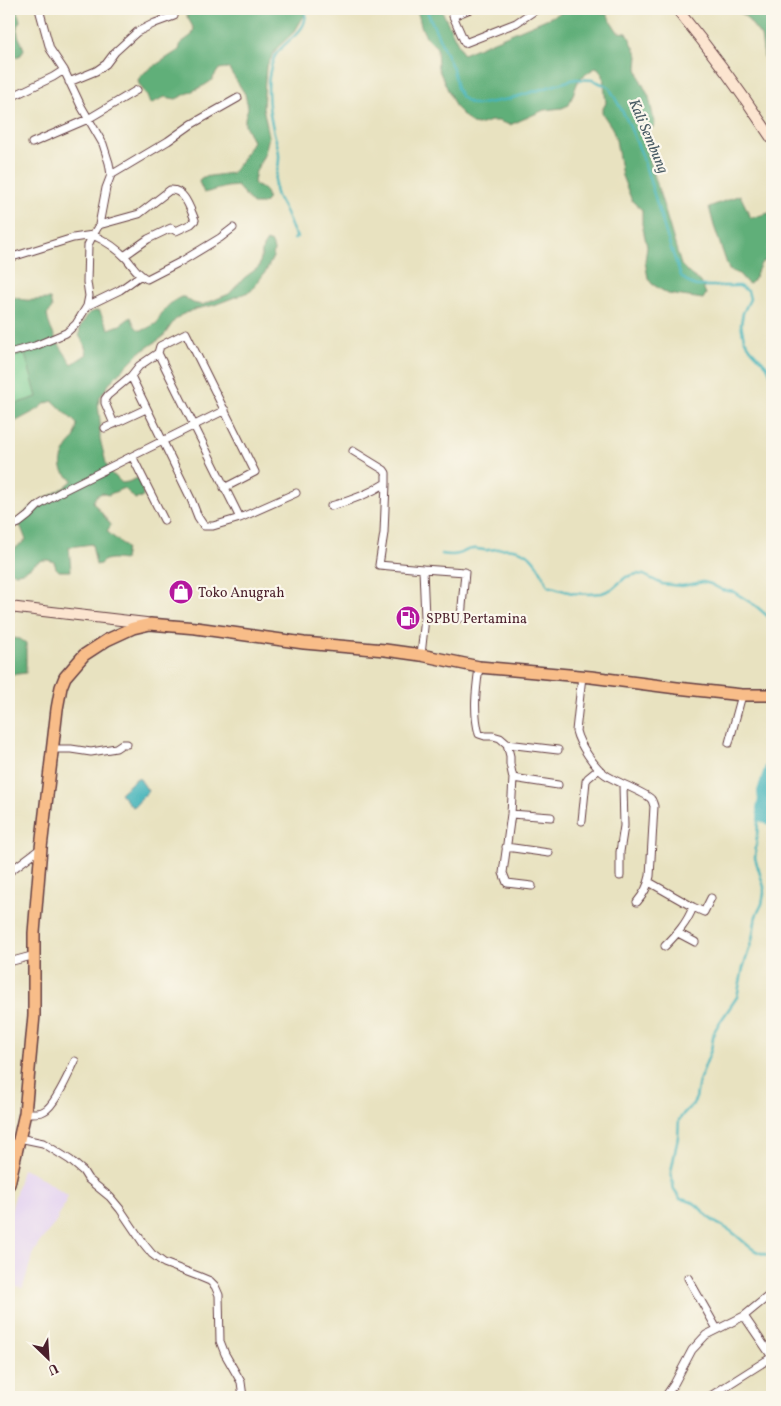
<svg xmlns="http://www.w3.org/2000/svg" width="781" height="1406" viewBox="0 0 781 1406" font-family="Vollkorn,serif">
<rect width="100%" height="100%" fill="#fbf7ec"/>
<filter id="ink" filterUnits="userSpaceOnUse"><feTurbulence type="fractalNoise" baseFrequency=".02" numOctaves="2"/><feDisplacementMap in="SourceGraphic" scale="10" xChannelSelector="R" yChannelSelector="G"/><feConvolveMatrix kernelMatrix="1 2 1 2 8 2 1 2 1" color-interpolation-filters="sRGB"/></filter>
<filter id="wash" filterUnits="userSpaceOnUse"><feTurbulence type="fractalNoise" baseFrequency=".0096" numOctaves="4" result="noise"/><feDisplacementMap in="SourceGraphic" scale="20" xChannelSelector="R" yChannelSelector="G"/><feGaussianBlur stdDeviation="1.12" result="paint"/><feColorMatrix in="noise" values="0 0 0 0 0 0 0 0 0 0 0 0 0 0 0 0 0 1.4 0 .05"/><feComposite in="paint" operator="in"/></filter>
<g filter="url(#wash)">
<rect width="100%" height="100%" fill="#e8e2c0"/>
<path fill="#e4d3f1" d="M22,1169L35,1174L68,1196L56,1222L40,1242L33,1253L23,1288L9,1286V1219Z"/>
<path fill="#77cb8e" stroke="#60755c" d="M25,354L38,397L9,406V358Z"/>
<path fill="#61af79" stroke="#566752" d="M9,9H17L20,21L17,27L18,35L24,49L21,55L9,60Z
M183,9H308L295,31L277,48L266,67L263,107L269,136L265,153L256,171L254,181L255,185C262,188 269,191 267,200L263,204H253L237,186L227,187L204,193L199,182L200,179L203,177L232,173L242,160L253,141L245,125V118L248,108L245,94L229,69L225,68L219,69L211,81L205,85L176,99L165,97L150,104L147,96L139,84L138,80L140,77L145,72L179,50L181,43L192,35L194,29Z
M415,9H441L463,54L570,9H597L601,14H607L612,23L618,32L627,33L638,56L637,68L641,81L649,97L655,125L643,137L681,265L691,275L701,282L706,294L703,299L668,294L652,284L648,278L645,261L647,247L642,224V210L632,201L622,176L616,140L612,128L602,113V110L606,103L603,75L599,69L596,67L579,79L569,105L562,108L544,110L510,125L498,121H491L478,125L472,124L456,108L438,68L437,48C430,41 425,37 422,28C419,21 420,15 415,9Z
M733,9H764L772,25V79L766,71L761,36L745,16Z
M740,195L751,218L772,212V261L770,263L763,261C757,268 757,277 750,284L747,283L739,274L729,270L714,226L709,207Z
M267,241L272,243L274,250L273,257L266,271L251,291L214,305L196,309L181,315L174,321L163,337L139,353L112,380L100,397L98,404L100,421V439L106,463L111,474L115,476L122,483L128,482L138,478L142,484L143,497L135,499L124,488L108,495L102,493L96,496L93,502L111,525L107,531C113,538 121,541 126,548L124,560C115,559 106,557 100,564L96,565L92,544L69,547L71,571H59L56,568L54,562C37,554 32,572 17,573C16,573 10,572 9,572V553L26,540L21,527L15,522L33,505L65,487L73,480C58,472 59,460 68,446C69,444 72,442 73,440C76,436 76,429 77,424L53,401L46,403L37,410L9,425V406L37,397L25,354L9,358V338C13,329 9,321 9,312C8,307 9,303 9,298C15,296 18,299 25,300C32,301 41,299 50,299L52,308L47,315C50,333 62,349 72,364L87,354L84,344L79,335L80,327L89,313L99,310L109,329L120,325L131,317C138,336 142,331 157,323C161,311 170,302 181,297H184L193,303L202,305L229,294L244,278L259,267L263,247Z
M13,638L20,639L26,643V673L9,675V639Z"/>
<path fill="#44b4ba" stroke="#476a72" d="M137,778L140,779L148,791L135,806L132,807L120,793Z"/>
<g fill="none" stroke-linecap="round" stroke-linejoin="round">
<path stroke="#44b4ba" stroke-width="2.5" d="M426,9L453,69L457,89L461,96L468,102L476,105L509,99L575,79L593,80L609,87L627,120L642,155L669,243L681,276L689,283L696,286H739L748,291L750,299L743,313L741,324L744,339L750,348L767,366L772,377
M294,239L297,237C291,229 290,222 286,213C283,206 278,200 276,193C272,182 279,170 279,159C280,151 276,141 274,133C268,109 264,81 274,58C283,39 310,34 305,9
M442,554C447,555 453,556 458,554C463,553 467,549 472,549C478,548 483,551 488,550C525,544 533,553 548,586L572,593L589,594L602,593L612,589L626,577L637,574L644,575L662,584L682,586L703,582L711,584L722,590L734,592L756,606L772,620
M763,809L759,812L755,858L764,887V893L762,904L756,916L752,940L743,968L737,997L718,1025L714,1032L711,1050L699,1081L696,1098L693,1104L684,1113L679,1120L678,1137L671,1172L674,1190L680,1199C702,1203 697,1208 712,1220C718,1225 726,1227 732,1232C748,1244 750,1252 772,1256"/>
<path stroke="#44b4ba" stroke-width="8" d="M765,800L772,809"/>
<path stroke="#44b4ba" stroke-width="14" d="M772,767L764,792L765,800L763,809L765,816L772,819"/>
</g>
</g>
<g filter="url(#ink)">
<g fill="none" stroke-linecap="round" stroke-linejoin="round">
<defs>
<path id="street" d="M470,9L453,16L465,43L516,23L537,9
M69,82L96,71L106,64L115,52L137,32L155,23L174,16
M9,98L53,77L64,70
M32,143L88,119L137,90
M111,175L168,141L192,124L238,98
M99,225L139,214L170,190C185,189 190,209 195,220L191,224L176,231L171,228L148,239L124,256
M9,258L73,238L93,235L99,225L106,188L111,175L109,163L103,144L81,106L64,70L50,49L39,9
M87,306L120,290L141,275
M9,353L35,346L66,333L76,324L87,306L89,296L87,282L88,245L93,235C106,241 117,248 127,259C133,266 138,275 147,279L182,261L220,238L233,228
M158,353L240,518L296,493
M131,376L191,499L198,517L204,526H213L240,518
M114,424L105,403V399L108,395L131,376L139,366L158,353L160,346L186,333L255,472L224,488
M105,428L146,409
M353,451L384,470L386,473V483
M132,456L164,520
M331,506C350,501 369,494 386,483L384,533L379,565L423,569L425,618L421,655
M9,527L19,523L28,516L39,505L64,490L225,410
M423,569L465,572L461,618H425
M479,667C476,690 473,712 479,734L485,736H493L500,738L507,744L510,756V764L513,778L511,814L503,873L507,883L532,886
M582,676L576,731C579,744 595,768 606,775C614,781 648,794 651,799C653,801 653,804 654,806L650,876C648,886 644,894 637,902
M729,743L742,695
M507,744L558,750
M52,749H71L91,752L116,748L122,744H127
M513,778L558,785
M511,814L551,817
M582,821L586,781L588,778L599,769
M506,847L549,853
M9,872L41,848
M620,876V852L624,826L623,785
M649,882L693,907L704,912L711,898
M678,933L695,942
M665,946C677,934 687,923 693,907
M9,962L35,955
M25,1113C31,1113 39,1114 44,1111C55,1106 69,1073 75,1061
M19,1138L43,1143L70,1160L83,1171L88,1179L110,1197L120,1209L143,1243L152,1254L164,1263L198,1276L210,1281L215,1286L219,1295L220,1341L225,1354L241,1382L243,1397
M688,1278L717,1329
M744,1316L772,1357
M665,1397L674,1384L692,1350L706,1335L744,1316L772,1293
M709,1397L772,1357"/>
<path id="secondary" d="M677,9C712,52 742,93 772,139
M9,607L146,623"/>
<path id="primary" d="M9,1184L25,1113L34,1015V933L41,848L57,709L61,687L65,677L84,655L107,640L133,628L150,624L196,628L304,643L385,650L421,655L479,667L591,677L677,688L742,695H772"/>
</defs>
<use href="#street" stroke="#623c41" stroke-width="9"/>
<use href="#secondary" stroke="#623c41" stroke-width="12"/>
<use href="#primary" stroke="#623c41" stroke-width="14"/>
<use href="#street" stroke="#fff" stroke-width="7"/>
<use href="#secondary" stroke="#fce5d0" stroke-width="10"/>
<use href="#primary" stroke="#f8bd89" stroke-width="11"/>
</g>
</g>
<defs>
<symbol id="shop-disc" viewBox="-11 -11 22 22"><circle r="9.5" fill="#b5179e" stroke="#fbf7ec"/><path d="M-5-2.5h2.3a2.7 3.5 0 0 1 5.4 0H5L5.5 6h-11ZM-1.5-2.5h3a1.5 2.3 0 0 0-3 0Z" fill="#fff"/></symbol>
<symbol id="fuel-disc" viewBox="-11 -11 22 22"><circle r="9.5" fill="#b5179e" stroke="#fbf7ec"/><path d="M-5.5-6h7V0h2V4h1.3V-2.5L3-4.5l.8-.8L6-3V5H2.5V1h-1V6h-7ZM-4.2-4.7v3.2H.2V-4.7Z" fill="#fff"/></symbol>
</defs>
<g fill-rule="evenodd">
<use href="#shop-disc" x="167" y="578" width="28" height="28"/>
<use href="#fuel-disc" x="394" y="604" width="28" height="28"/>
</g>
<g text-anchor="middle" stroke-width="4.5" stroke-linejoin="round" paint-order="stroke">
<g font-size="14" fill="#4a1f2b" stroke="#fbf7ec" text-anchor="start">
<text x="198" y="597">Toko Anugrah</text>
<text x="426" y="623">SPBU Pertamina</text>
</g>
<g font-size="15" font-style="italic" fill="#485b64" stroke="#fbf7ec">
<text transform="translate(649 136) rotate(67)" y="5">Kali Sembung</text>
</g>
</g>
<rect width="781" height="1406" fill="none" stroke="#fbf7ec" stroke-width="30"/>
<g transform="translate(48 1358) rotate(155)" stroke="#fbf7ec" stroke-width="4" paint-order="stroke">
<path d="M0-4L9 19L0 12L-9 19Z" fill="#4a1f2b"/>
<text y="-8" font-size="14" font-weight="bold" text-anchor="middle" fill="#4a1f2b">U</text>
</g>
</svg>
